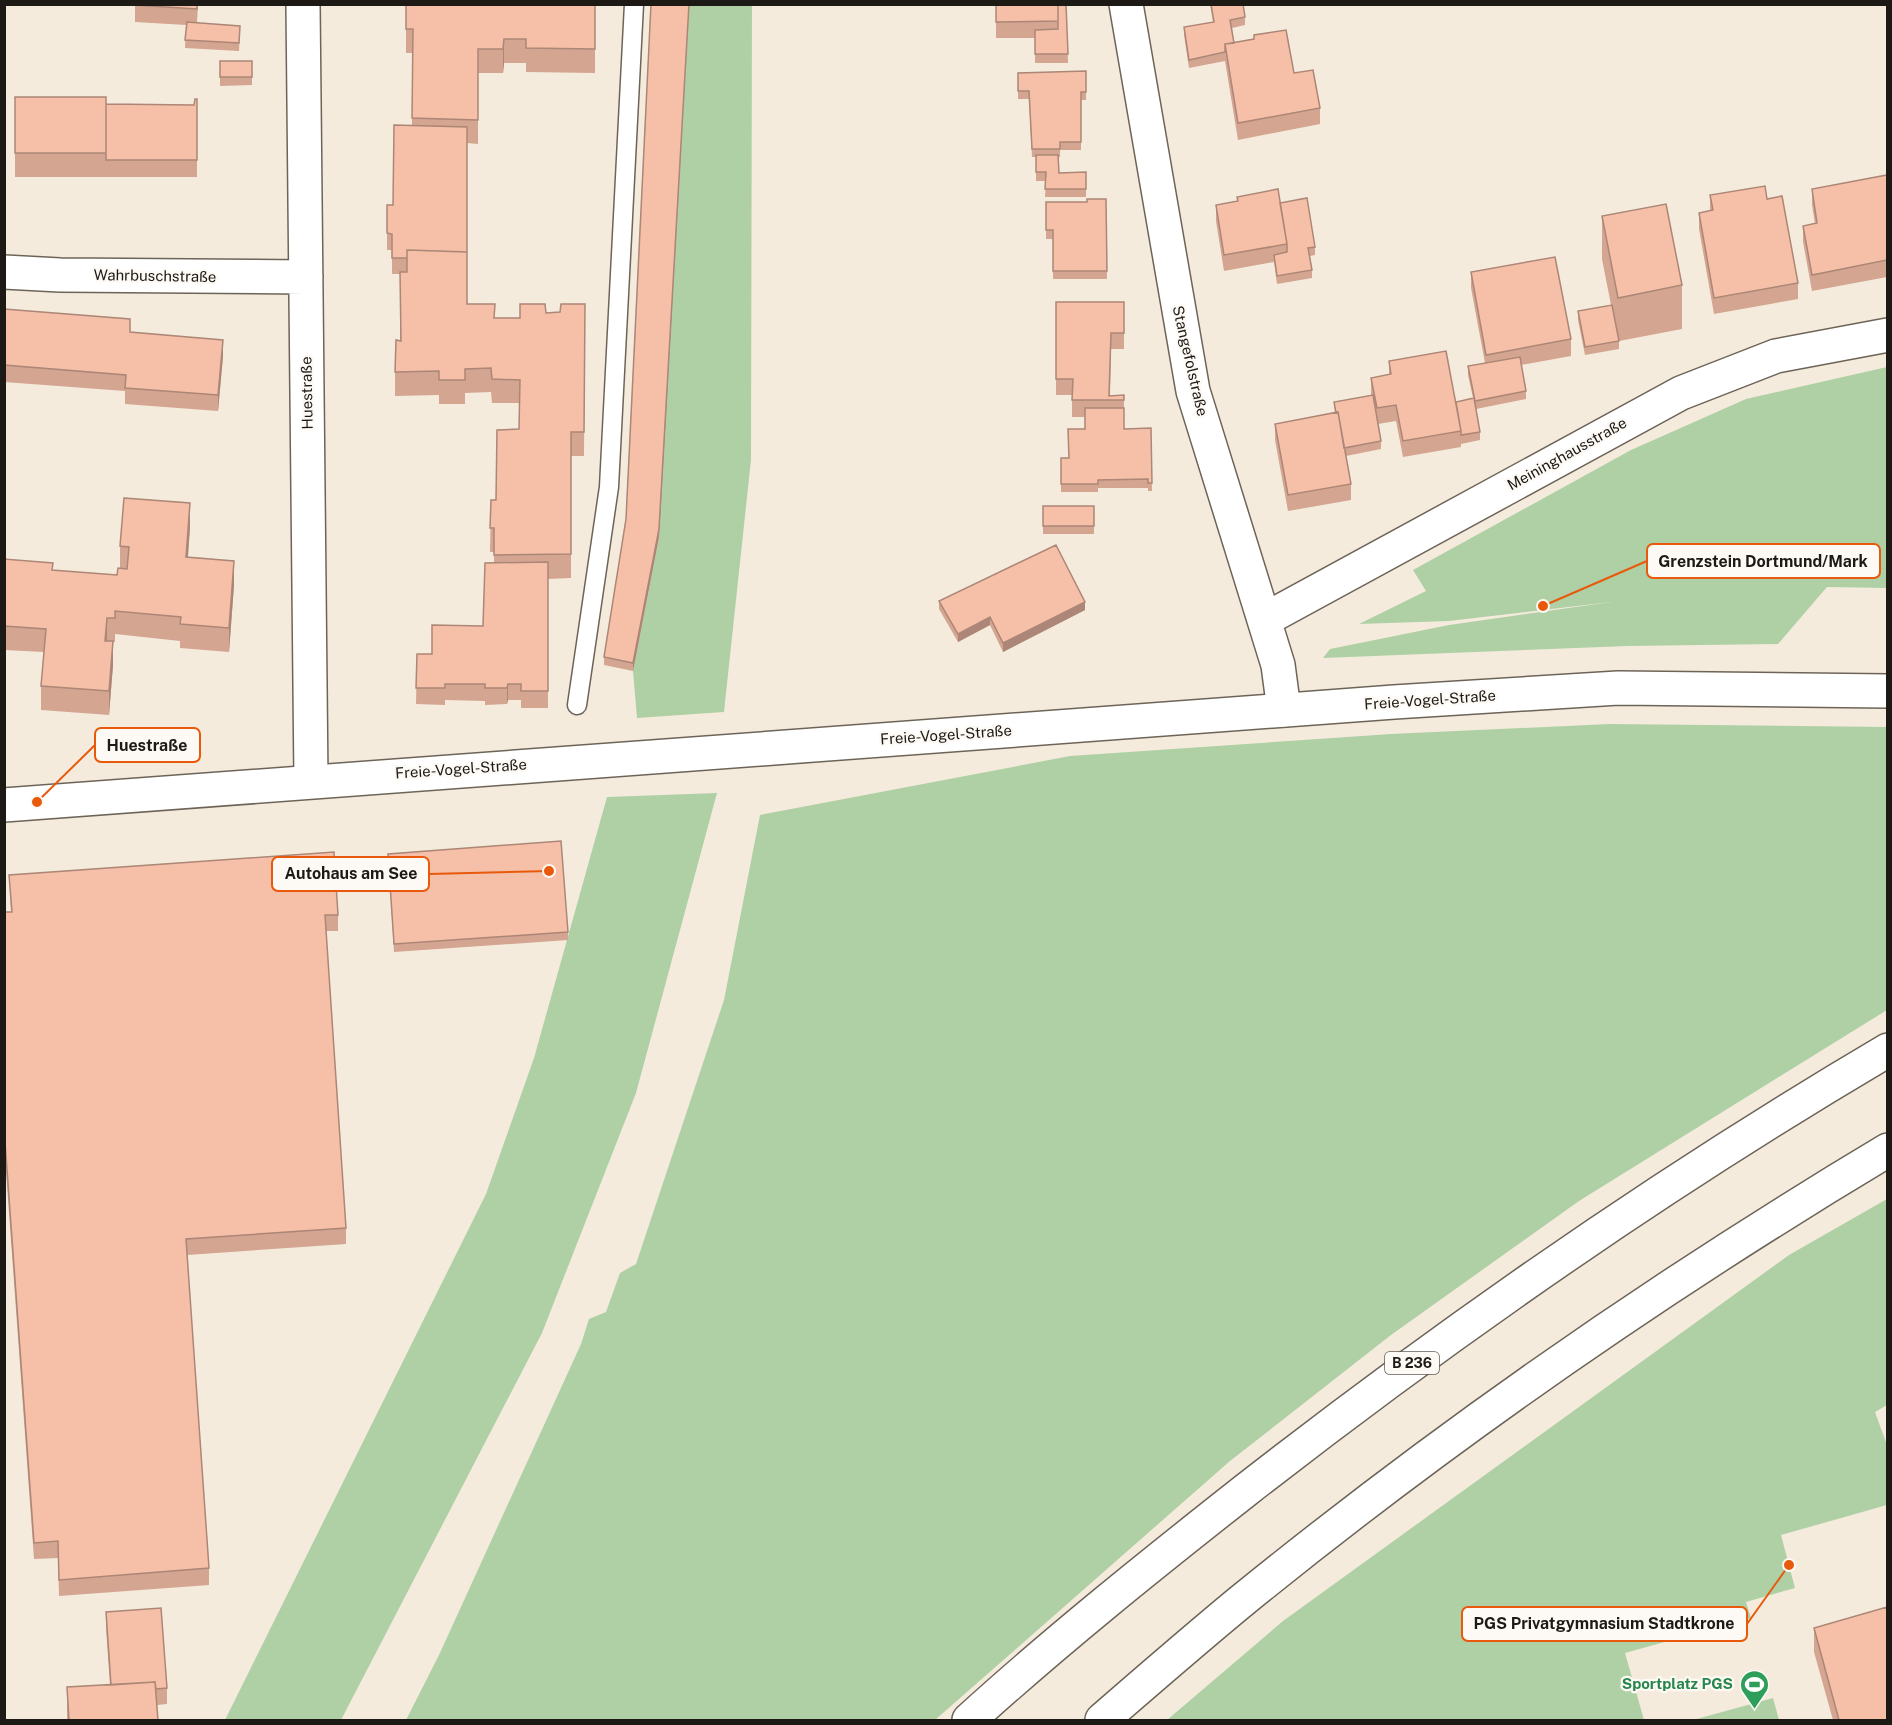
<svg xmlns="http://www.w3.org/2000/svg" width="1892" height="1725" viewBox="0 0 1892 1725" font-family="'Public Sans',sans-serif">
<rect width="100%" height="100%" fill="#f5ebdd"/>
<path fill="#afd0a5" d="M688,5H752L751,460L724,712L637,718L633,671L659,537Z
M1887,367V588L1827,587L1778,644L1628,646L1323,658L1330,649L1449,625L1611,602L1449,621L1359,624L1426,591L1413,570L1631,450L1746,399Z
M1610,724L1887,727V1010L1579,1201L1391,1335L1230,1461L935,1720H406L439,1655L581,1344L589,1319L606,1312L620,1273L636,1264L724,1000L760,815L1070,756L1391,734Z
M717,793L636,1093L542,1333L341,1720H225L486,1194L534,1058L607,797Z
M1887,1199V1405L1875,1412L1887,1445V1505L1781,1535L1795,1588L1746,1602L1751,1618L1625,1653L1644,1720H1167L1283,1621L1789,1255Z
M1773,1698L1779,1720H1693Z"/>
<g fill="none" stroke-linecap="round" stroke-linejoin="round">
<defs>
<path id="service" d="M577,705L609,487L634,4"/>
<path id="minor" d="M303,4L311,781
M1126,4L1193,391L1278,665L1284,710
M4,272L60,275L306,277
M1264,620L1681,393L1776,356L1888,335"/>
<path id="tertiary" d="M4,805L1394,702L1618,688L1888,691"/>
<path id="trunk" d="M969,1720C1057,1640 1152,1564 1246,1490C1451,1330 1664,1182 1888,1050
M1102,1720C1147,1681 1193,1641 1239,1603C1443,1437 1662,1285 1888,1150"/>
</defs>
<use href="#service" stroke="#6d6458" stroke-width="21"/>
<use href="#minor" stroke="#6d6458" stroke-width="36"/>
<use href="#tertiary" stroke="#6d6458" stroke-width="36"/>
<use href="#trunk" stroke="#6d6458" stroke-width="36"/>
<use href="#service" stroke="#fff" stroke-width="18"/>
<use href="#minor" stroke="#fff" stroke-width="33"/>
<use href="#tertiary" stroke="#fff" stroke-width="33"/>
<use href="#trunk" stroke="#fff" stroke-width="33"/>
</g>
<path fill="#d4a590" d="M135,4H198L197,23L240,26L239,51L185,48L186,25L135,22Z
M406,4H595V73L526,72V63H504L503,73H478V144L467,143V304L495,318H520L546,313L560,312L585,304L584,456H571V578L548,579V708H521V700H508L507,704L485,705V701L445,700V705L416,704L417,654H432L483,626L494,563V552H490L491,500H496L519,429L520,403H492L491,392L465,393V404H439V395L395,396V372L400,341V274H392V250H387V205H393L412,126V53H406Z
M651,4H689L659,537L633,671L604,665V657L626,519Z
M996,4H1066L1068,63H1035V38H996Z
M1210,4H1243L1245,17V25L1232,28L1234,43L1294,73L1320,108V124L1238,140L1225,61L1189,68L1184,35V27L1213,22Z
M220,61H252V85L220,86Z
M1086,71V100H1081V150H1060V157H1059V173L1086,172V197H1045L1046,181H1036V157H1032L1029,99H1018V73Z
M15,97L106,104L194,105L197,99V177H15Z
M1887,175V277L1812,291L1803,242V226L1815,224L1812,205V189Z
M1710,195L1767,199L1798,283V299L1714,314L1699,229V213L1710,210Z
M1237,197L1280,203L1315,247V255L1310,256L1312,270V278L1277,284L1274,262L1224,271L1216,221V205L1237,201Z
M1106,199L1107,279H1053V239H1046V202H1087Z
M1602,216L1682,285V329L1619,341V349L1585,355L1578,320V311L1611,305L1602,259Z
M1471,272L1571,339V356L1521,365L1526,391V399L1476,409L1480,432V440L1461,444V447L1403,457L1396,421L1378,424L1381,441V449L1346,456L1351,484V500L1288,511L1275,440V424L1335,413L1334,402L1371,395V378L1389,375V361L1456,402L1473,398L1468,375V366L1485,363L1471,288Z
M1056,302H1124V349H1111L1110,396L1124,395V429L1151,428L1152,491H1148V488H1098V492H1061V458H1069L1085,429V417H1072V395H1056Z
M4,309L130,332L223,356L218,411L125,404V391L4,382Z
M1043,506H1094V534H1043Z
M190,527L188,558L234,585L229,652L180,648V641L115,634V642H113V665L109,715L41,710V686L44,652L4,650V559L53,570L117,575L120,568V546Z
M939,601L1085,610L1003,652L990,625L958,642L939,609Z
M388,854L568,932V940L394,952Z
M9,875L338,915V931H326L346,1228V1244L187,1255L209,1568V1585L59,1596L58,1558L34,1559L4,1144V912H11Z
M106,1612L167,1688V1704L157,1705L158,1720H67V1687L110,1685L106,1628Z
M1814,1628L1887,1720H1833L1814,1652Z"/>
<path fill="#ac8676" d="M689,4L659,537L633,671V663Z
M504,39V63L503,73V49Z
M223,340V356L218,411V395Z
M190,503V527L186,581V557Z
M234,561V585L229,652V628Z
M1085,602V610L1003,652V643Z
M990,617V625L958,642V634Z
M107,618V642L105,641Z
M113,641V665L109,715V691Z
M508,684V700L507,704V688Z"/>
<path fill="#f6c0a8" stroke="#ac8676" stroke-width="1.5" d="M135,4H197V9L135,5Z
M406,4H595V49L526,48V39H504L503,49H478V120L412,118L413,29H406Z
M651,4H689L659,529L633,663L604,657L626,519Z
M996,4H1058V21L996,22Z
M1058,4H1066L1068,54H1035V30L1058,29Z
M1211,4H1243L1245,17L1230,20L1234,43L1225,44V52L1189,60L1184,27L1214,22Z
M187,22L240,26L239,43L185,40Z
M1286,30L1294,73L1313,70L1320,108L1238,123L1225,44L1254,39V35Z
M220,61H252V77H220Z
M1086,71V92H1081V142H1060V149H1032L1029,91H1018V73Z
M15,97H106V153H15Z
M195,99H197V160H106V104L194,105Z
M394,125L467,127V259V252L407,250V258H392V234L387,233V205H393Z
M1036,155H1058L1059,173L1086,172V189H1045L1046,172H1036Z
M1887,175V260L1812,275L1803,226L1817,223L1812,189Z
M1765,186L1767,199L1782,196L1798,283L1714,298L1699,213L1713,210L1710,195Z
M1278,189L1287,244L1224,255L1216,205L1238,201L1237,197Z
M1307,198L1315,247L1308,248L1312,270L1277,276L1274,255L1287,252V244L1280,203Z
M1087,199H1106L1107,271H1053V230H1046V202H1087Z
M1666,204L1682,285L1618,298L1602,216Z
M407,250L467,252V304H495L494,318H520V304H545L546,313L560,312L561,304H585L584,432H571V554L494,555V528H490L491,500H496L497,430L519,429L520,380L492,379L491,368L465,369V380H439V371L395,372L396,340L401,341L400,272H407Z
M1555,257L1571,339L1486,355L1471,272Z
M1056,302H1124V333H1111L1109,396L1124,395V400H1072L1073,379H1056Z
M1612,305L1619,341L1585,347L1578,311Z
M4,309L130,319V332L223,340L218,395L125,388L126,375L4,365Z
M1446,351L1461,431L1403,441L1396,405L1377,408L1371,378L1391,374L1389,361Z
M1520,357L1526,391L1475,401L1468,366Z
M1373,395L1381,441L1344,448L1338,412L1336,413L1334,402Z
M1474,398L1480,432L1461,435V431L1456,402Z
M1085,408H1124V429L1151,428L1152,483H1148V479L1098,480V484H1061V458H1069L1068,429H1085Z
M1338,412L1351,484L1288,495L1275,424Z
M124,498L190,503L186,557L234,561L229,628L180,624L181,617L115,611V618H107L105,641H113L109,691L41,686L46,629L4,626V559L53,563L52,570L117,575L118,568L127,569L129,547L120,546Z
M1043,506H1094V526H1043Z
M1056,545L1085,602L1003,643L990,617L958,634L939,601Z
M548,562V691H521V684H508L507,688H485V684H445V688H416L417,654H432V625L483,626L485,563Z
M561,841L568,932L394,944L388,854Z
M334,852L338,915H325L346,1228L186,1239L209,1568L59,1580L58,1541L34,1543L4,1128V912H12L9,875Z
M1887,1607V1720H1839L1814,1628Z
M161,1608L167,1688L156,1689L155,1682L111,1685L106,1612Z
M155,1682L158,1720H69L67,1687Z"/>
<defs>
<symbol id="stadium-pin" viewBox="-11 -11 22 30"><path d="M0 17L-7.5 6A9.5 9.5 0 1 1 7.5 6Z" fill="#2e9e5b" stroke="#fdf9f4"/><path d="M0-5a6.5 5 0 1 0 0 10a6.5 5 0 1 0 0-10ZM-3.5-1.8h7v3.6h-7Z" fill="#fff"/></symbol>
</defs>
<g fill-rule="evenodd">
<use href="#stadium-pin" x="1738" y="1668" width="33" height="45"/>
</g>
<g text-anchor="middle" stroke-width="4.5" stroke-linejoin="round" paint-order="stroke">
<rect fill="#fdf9f4" stroke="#605d58" stroke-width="1.5" x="1385" y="1352" width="54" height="22" rx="4.5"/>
<g font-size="14" font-weight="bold" fill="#1d1a15">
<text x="1412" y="1368">B 236</text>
</g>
<g font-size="15" fill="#1d1a15" stroke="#fdf9f4">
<text transform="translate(155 276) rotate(1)" y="5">Wahrbuschstraße</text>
<text transform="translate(1190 361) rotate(77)" y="5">Stangefolstraße</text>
<text transform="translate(307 393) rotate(-91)" y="5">Huestraße</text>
<text transform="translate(1567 454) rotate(-29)" y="5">Meininghausstraße</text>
<text transform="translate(1430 700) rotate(-4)" y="5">Freie-Vogel-Straße</text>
<text transform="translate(946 735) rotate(-4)" y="5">Freie-Vogel-Straße</text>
<text transform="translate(461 769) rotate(-4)" y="5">Freie-Vogel-Straße</text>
</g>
<g font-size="15" font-weight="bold" fill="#27864d" stroke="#fdf9f4" text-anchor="end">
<text x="1733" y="1689">Sportplatz PGS</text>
</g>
</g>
<path fill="none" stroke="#e8590c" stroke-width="2" d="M1543 606L1647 561M37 802L95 745M549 871L429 874M1789 1565L1747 1624"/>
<g fill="#e8590c" stroke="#fdf9f4" stroke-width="2">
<circle cx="1543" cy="606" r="6"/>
<circle cx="37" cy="802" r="6"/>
<circle cx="549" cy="871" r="6"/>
<circle cx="1789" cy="1565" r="6"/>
</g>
<g fill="#fdf9f4" stroke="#e8590c" stroke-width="2">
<rect x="1647" y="544" width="233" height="34" rx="6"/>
<rect x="95" y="728" width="105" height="34" rx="6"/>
<rect x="272" y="857" width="157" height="34" rx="6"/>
<rect x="1462" y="1607" width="285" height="34" rx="6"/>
</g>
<g font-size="16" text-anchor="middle" font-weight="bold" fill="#1d1a15">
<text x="1763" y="567">Grenzstein Dortmund/Mark</text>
<text x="147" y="751">Huestraße</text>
<text x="351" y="879">Autohaus am See</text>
<text x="1604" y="1629">PGS Privatgymnasium Stadtkrone</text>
</g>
<rect width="1892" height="1725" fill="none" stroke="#1d1a15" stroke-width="12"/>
</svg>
